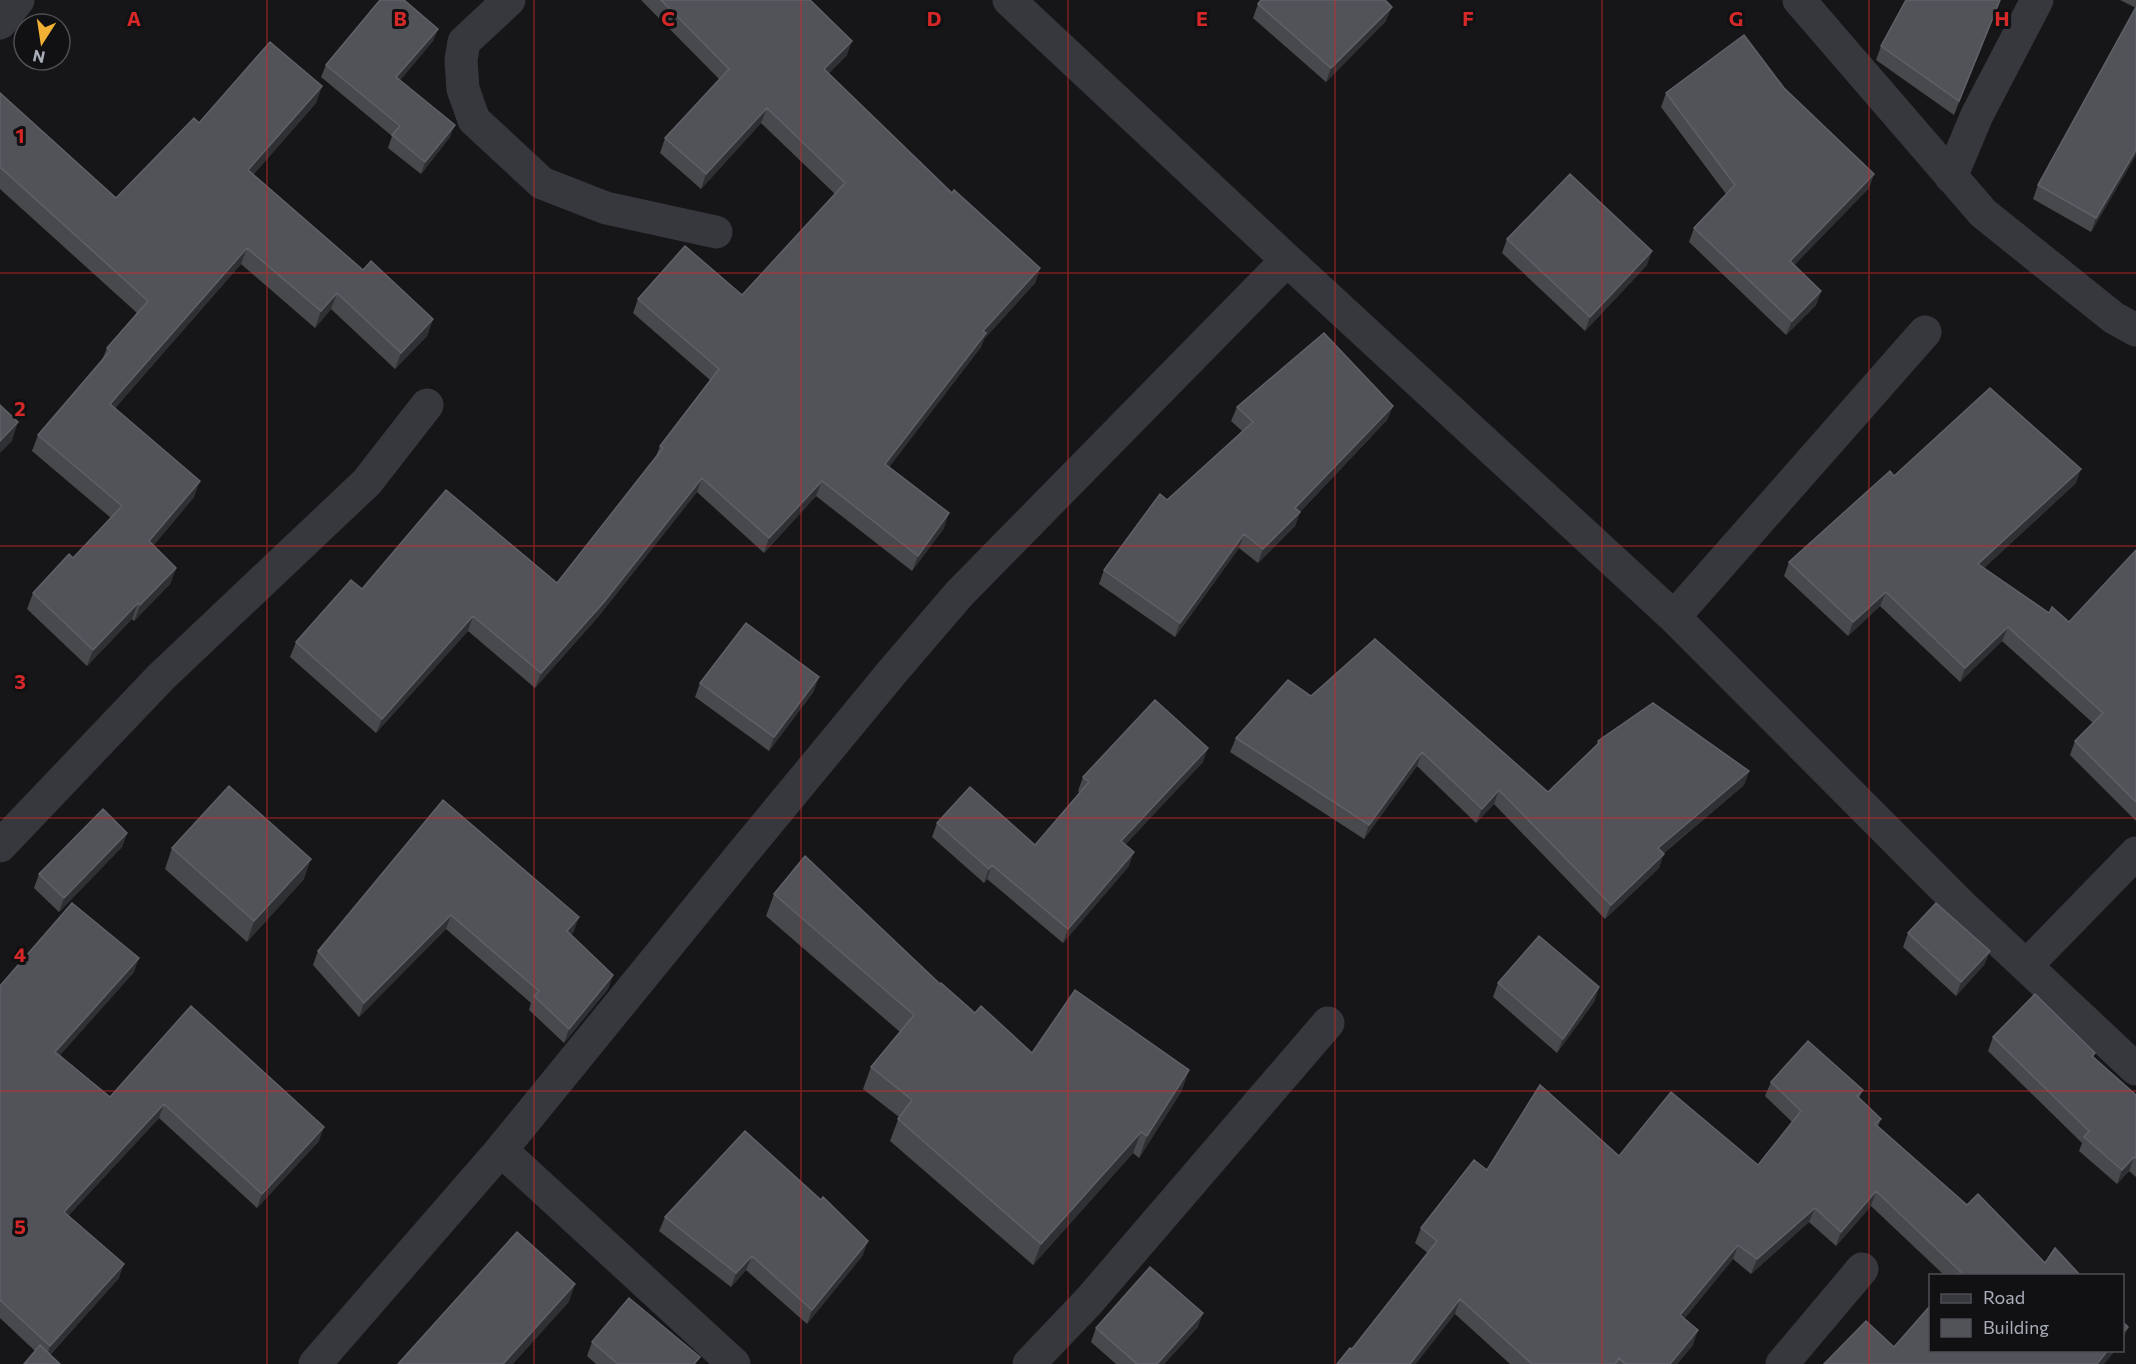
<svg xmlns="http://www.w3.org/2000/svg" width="2136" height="1364" viewBox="0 0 2136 1364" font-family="Commissioner,sans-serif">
<rect width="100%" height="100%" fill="#161618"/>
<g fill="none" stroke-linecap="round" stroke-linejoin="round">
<path stroke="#37383d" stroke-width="33" d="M509,0L464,42L461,60L463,89L474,120L542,183L606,208L716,232
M1009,0L1287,260L1674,617L1960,904L2136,1069
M1799,0L1983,213L2114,318L2136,330
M0,23L18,0
M1951,177L1977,115L2037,0
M1674,617L1925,332
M0,846L161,677L367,482L427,405
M2026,966L2136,853
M501,1150L734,1364
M315,1364L501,1150L742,854L893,671L959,594L1287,260
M1029,1364L1089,1301L1328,1023
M1782,1364L1862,1269"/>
</g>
<path fill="#47494d" d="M641,0H810L847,55L828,74L952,193L1040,268L1035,283L984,339L981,347L889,467L944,528L912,571L816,496L764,553L697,492L598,617L535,688L468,631L376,733L290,657L296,642L362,589L557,583L655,459L660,446L710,380L633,313L638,299L742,295L835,194L761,123L701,189L660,153L665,138L720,80Z
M2120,0H2136V155L2091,232L2033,199L2038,185L2136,8Z
M1258,4L1386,21L1326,82L1253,18Z
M1996,12L1954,115L1876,60L1881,46Z
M438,29L433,41L400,80L450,137L421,174L388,148L392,136L321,77L326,65Z
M322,86L316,103L253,175L363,270L433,319L427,336L395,369L331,309L315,328L241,264L115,408L194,497L153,546L176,568L170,584L134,621L132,619L87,666L27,609L33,593L73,558L111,518L32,451L38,435L102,360L107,348L137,313L0,189V93L116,198L199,123Z
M1784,88L1874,174L1869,188L1794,265L1821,291L1816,305L1786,335L1689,242L1694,228L1726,194L1661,107L1666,93Z
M1507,239L1647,265L1585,331L1502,253Z
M1393,406L1387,420L1300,512L1295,526L1258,563L1239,548L1175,637L1099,584L1104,570L1167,500L1242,431L1231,421L1237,407Z
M1894,476L2076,483L1984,568L2049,613L2069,622L2136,550V821L2070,755L2075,741L2093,723L2002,641L1960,682L1880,606L1848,636L1784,576L1789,562Z
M700,683L814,691L769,751L695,697Z
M1311,696L1548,792L1596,747L1598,741L1749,771L1744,785L1663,854L1659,868L1605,919L1494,804L1476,823L1417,766L1364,839L1230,752L1236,738Z
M1203,762L1125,844L1129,866L1063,943L987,879L984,883L932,837L937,823L1035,845L1080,793L1078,791L1083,777Z
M443,800L574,931L571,935L613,975L608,989L564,1043L529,1010L531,1003L446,929L359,1017L313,965L318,951Z
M127,833L122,847L59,912L34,888L39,874Z
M172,848L304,879L247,942L165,869Z
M774,894L940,984L975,1013L1032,1053L1189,1070L1181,1092L1139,1158L1133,1153L1033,1265L890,1141L899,1117L863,1089L871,1067L900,1032L766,916Z
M1908,933L1990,951L1984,965L1956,996L1903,947Z
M134,972L60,1055L110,1097L191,1006L319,1141L257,1208L159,1118L68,1216L119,1278L50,1355L35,1351L0,1318V986Z
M1498,983L1599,987L1594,1002L1557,1053L1493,997Z
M1993,1037L2095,1053L2093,1057L2136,1095V1177L2129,1171L2117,1184L2079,1151L2082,1143L1988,1051Z
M1771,1082L1863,1090L1859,1098L1881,1119L1878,1126L1967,1205L2045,1263L2080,1275H1944L1871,1206L1836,1246L1809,1222L1751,1274L1733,1259L1684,1319L1693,1345L1677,1364H1510L1455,1314L1352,1349L1428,1253L1415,1243L1421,1228L1487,1170L1619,1156L1758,1165L1792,1122L1765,1096Z
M821,1200L863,1255L807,1324L746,1270L731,1287L659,1231L665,1217Z
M1198,1327L1164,1364H1116L1091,1342L1096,1328Z
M592,1342L697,1364H596L587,1356Z"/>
<path fill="#2f3033" d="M2000,0L1996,12L1954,115L1959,101Z
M1392,7L1386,21L1326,82L1331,68Z
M438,29L433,41L392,90L396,77Z
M852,41L847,55L818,84L824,69Z
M322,86L316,103L242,187L248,170Z
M767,108L761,123L701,189L706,174Z
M455,125L450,137L421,174L425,162Z
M2136,150V155L2091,232L2096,218Z
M1874,174L1869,188L1785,275L1790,261Z
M247,248L241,264L104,421L110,404Z
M1652,251L1647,265L1585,331L1590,317Z
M1040,268L1035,283L984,339L981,347L880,479L885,464L983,331Z
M1821,291L1816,305L1786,335L1792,321Z
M337,293L331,309L315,328L321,311Z
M433,319L427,336L395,369L401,353Z
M1393,406L1387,420L1297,515L1300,512L1295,526L1258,563L1263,549L1295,508Z
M18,422L12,441L0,453V441Z
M2081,469L2076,483L1973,578L1978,564Z
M702,478L697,492L598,617L535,688L541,673Z
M200,481L194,497L143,558L149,541Z
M822,481L816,496L764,553L769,538Z
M949,513L944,528L912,571L918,556Z
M1244,534L1239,548L1175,637L1180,623Z
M176,568L170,584L134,621L140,605Z
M1886,592L1880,606L1848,636L1853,622Z
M138,603L132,619L87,666L93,650Z
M473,616L468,631L376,733L382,719Z
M2008,627L2002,641L1960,682L1965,668Z
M819,677L814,691L769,751L774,737Z
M1208,748L1203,762L1116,855L1121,841Z
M1422,752L1417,766L1364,839L1369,825Z
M1749,771L1744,785L1653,862L1658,848Z
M1499,790L1494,804L1476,823L1482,809Z
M127,833L122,847L59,912L64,898Z
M1134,852L1129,866L1063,943L1068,929Z
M1664,854L1659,868L1605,919L1611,905Z
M311,859L304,879L247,942L254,921Z
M992,865L987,879L984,883L989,869Z
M451,915L446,929L359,1017L364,1003Z
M579,917L574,931L562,945L567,931Z
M1990,951L1984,965L1956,996L1961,982Z
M139,958L134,972L50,1066L55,1052Z
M613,975L608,989L564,1043L569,1029Z
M1599,987L1594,1002L1557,1053L1563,1039Z
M1189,1070L1181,1092L1139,1158L1147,1136Z
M164,1104L159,1118L59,1226L64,1212Z
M324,1127L319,1141L257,1208L262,1194Z
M1141,1132L1133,1153L1033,1265L1041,1244Z
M2134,1157L2129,1171L2117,1184L2122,1170Z
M1876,1191L1871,1206L1836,1246L1841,1232Z
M1815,1208L1809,1222L1751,1274L1757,1259Z
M868,1241L863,1255L807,1324L812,1310Z
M1738,1245L1733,1259L1675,1330L1680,1315Z
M752,1256L746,1270L731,1287L736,1273Z
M124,1264L119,1278L45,1360L50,1346Z
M575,1284L569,1302L513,1364H503Z
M1460,1299L1455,1314L1416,1364H1410Z
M1203,1313L1198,1327L1164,1364H1157Z
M2128,1327L2122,1342V1334Z
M1698,1330L1693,1345L1677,1364H1670Z
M2108,1350H2116L2104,1364H2097Z"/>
<path fill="#525359" stroke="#5f6168" stroke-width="1.5" d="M380,0H404L438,29L396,77L455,125L425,162L392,135L400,126L326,65Z
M661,0H810L852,41L824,69L952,193L954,190L1040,268L983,331L986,333L885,464L949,513L918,556L822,481L769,538L702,478L604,602L541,673L473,616L382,719L296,642L351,580L362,589L446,490L557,583L663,448L660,446L719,369L638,299L685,246L742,295L845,183L767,108L706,174L665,138L729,69Z
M1261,0H1385L1392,7L1331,68L1258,4Z
M1906,0H2000L1959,101L1881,46Z
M2136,7V150L2096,218L2038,185Z
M1744,35L1784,88L1874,174L1790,261L1821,291L1792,321L1694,228L1735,185L1666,93Z
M270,42L322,86L248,170L363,270L371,261L433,319L401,353L337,293L321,311L247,248L110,404L200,481L149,541L176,568L140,605L138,603L93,650L33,593L69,554L73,558L122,506L38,435L110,351L107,348L148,301L0,167V93L116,198L194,118L199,123Z
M1570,174L1652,251L1590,317L1507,239Z
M1324,333L1393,406L1295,508L1300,512L1263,549L1244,534L1180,623L1104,570L1160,494L1167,500L1253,422L1237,407Z
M1990,388L2081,469L1978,564L2049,613L2052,607L2069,622L2136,550V802L2075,741L2103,713L2008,627L1965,668L1886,592L1853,622L1789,562L1890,471L1894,476Z
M0,405L18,422L0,441Z
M746,623L819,677L774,737L700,683Z
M1375,639L1548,792L1599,743L1598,741L1653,703L1749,771L1658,848L1664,854L1611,905L1499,790L1482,809L1422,752L1369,825L1236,738L1288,680L1311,696Z
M1155,700L1208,748L1121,841L1134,852L1068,929L992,865L989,869L937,823L970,787L1035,845L1089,782L1083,777Z
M229,786L311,859L254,921L172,848Z
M443,800L579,917L567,931L613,975L569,1029L534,996L539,991L451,915L364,1003L318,951Z
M103,809L127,833L64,898L39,874Z
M805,856L940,984L941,983L975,1013L981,1006L1032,1053L1075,990L1189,1070L1147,1136L1141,1132L1041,1244L898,1119L912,1100L871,1067L914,1015L774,894Z
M72,903L139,958L55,1052L110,1097L191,1006L324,1127L262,1194L164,1104L64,1212L124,1264L50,1346L0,1300V986Z
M1936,903L1990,951L1961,982L1908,933Z
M1539,936L1599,987L1563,1039L1498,983Z
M2035,994L2095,1053L2092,1056L2136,1095V1158L2134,1157L2122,1170L2084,1137L2089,1131L1993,1037Z
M1808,1041L1863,1090L1857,1096L1881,1119L1875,1124L1967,1205L1978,1194L2045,1263L2055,1248L2080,1275H1958L1961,1272L1876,1191L1841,1232L1815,1208L1757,1259L1738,1245L1680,1315L1698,1330L1670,1364H1625L1619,1358L1615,1364H1532L1460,1299L1410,1364H1337L1350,1348L1352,1349L1437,1241L1421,1228L1474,1160L1487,1170L1540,1085L1619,1156L1671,1092L1758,1165L1801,1111L1771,1082Z
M745,1131L821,1200L823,1197L868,1241L812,1310L752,1256L736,1273L665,1217Z
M517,1232L575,1284L503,1364H398Z
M1150,1267L1203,1313L1157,1364H1137L1096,1328Z
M629,1298L700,1357L694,1364H618L592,1342Z
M1930,1306V1350H2108L2097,1364H1824L1866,1321L1894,1347Z
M2122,1321L2128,1327L2122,1334Z
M40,1345L60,1364H24Z"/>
<path fill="none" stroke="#d62828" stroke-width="1.5" stroke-opacity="0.55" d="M267,0V1364M534,0V1364M801,0V1364M1068,0V1364M1335,0V1364M1602,0V1364M1869,0V1364M0,273H2136M0,546H2136M0,818H2136M0,1091H2136"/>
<g font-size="20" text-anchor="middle" font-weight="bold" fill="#d62828" stroke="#111113" stroke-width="6" stroke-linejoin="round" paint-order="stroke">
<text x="134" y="26">A</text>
<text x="400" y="26">B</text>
<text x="668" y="26">C</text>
<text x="934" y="26">D</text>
<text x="1202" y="26">E</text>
<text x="1468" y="26">F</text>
<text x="1736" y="26">G</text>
<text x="2002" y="26">H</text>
<text x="20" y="143">1</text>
<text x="20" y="416">2</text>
<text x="20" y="689">3</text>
<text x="20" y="962">4</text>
<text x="20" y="1234">5</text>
</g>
<rect x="1929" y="1274" width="195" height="78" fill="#111113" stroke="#4d4f55" stroke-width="1.5"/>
<rect x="1941" y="1294" width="30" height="9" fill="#37383d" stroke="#4d4f55" stroke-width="1.5"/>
<text x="1983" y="1304" font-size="18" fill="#a8adb8">Road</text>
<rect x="1941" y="1319" width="30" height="18" fill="#525359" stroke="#4d4f55" stroke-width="1.5"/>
<text x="1983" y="1334" font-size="18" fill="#a8adb8">Building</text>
<g transform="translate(42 42) rotate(192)"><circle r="28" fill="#111113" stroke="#4d4f55" stroke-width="1.5"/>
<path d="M0-4.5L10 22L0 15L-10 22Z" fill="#f2b134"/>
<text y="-9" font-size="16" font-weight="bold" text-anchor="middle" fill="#a8adb8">N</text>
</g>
</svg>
